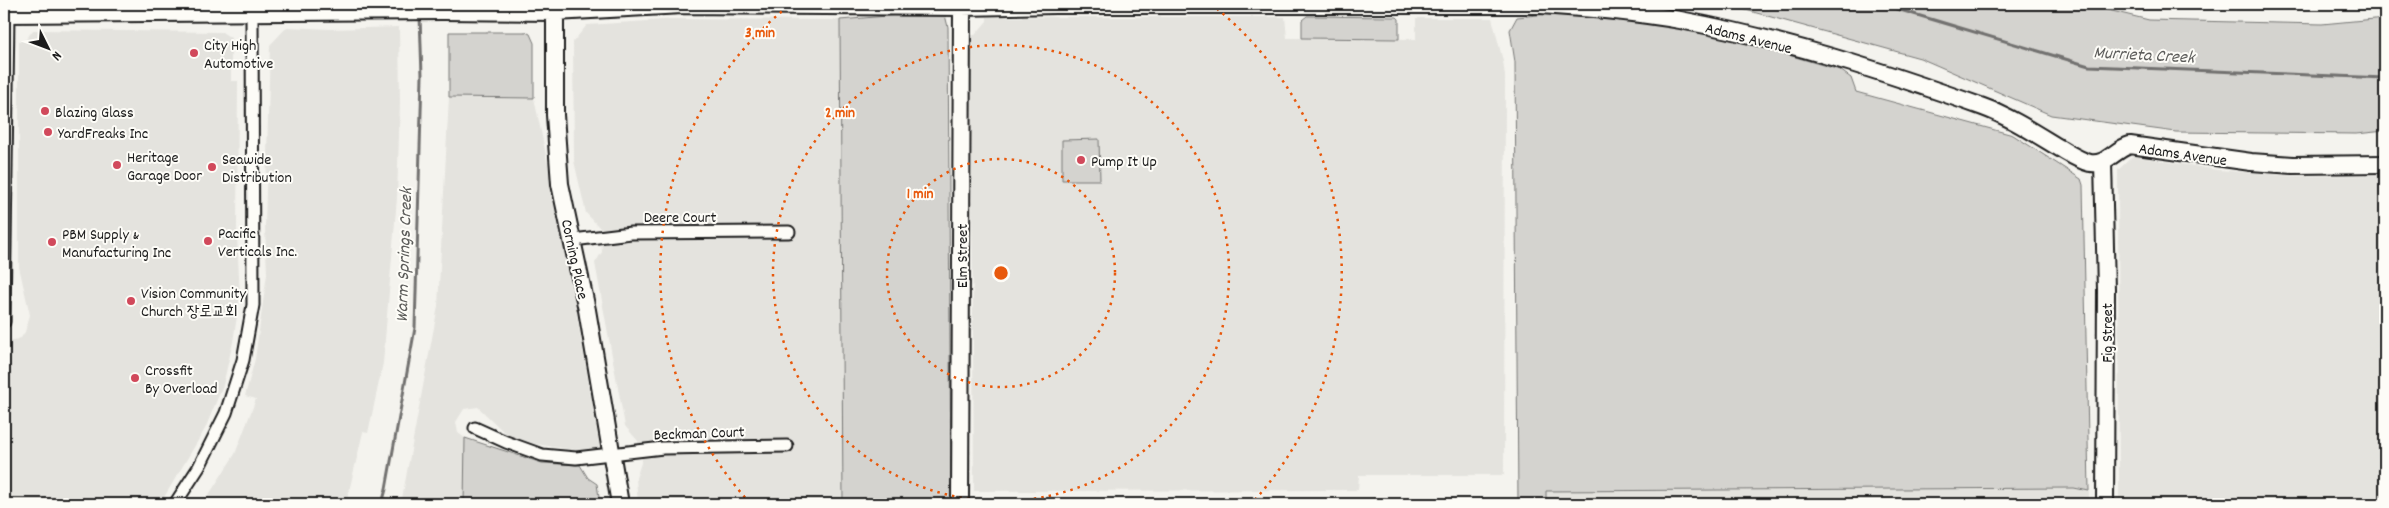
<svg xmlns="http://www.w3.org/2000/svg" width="2389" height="508" viewBox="0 0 2389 508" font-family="Dekko,'Poor Story',sans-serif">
<rect width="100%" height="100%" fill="#f4f3ee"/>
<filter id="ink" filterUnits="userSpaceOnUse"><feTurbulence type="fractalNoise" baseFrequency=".02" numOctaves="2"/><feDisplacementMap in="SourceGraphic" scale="10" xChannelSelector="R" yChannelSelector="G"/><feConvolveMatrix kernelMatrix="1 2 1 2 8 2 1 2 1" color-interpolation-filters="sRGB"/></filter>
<g filter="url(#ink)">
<path fill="#e4e3de" d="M987,17H1285L1287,38L1416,39V18H1492L1503,61L1505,76L1504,475H1359L1358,490L974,491L971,35H975L987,21Z
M677,19L840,20L843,504H638L636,478L642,460L638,441L625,426L595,263L602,252L600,228L586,213L574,161L573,42L587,25Z
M287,27L331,29L399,27L400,103L397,198L383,363L368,433L363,432L346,504H203L235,454L256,399L245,396L255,359L267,274L265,227L270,45Z
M33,30L222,32L231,38V81H238L237,236L240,297L233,342L223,385L205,429L160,504H4V343L21,338L25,332L30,315L19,267V41H25Z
M449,97L534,98L566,251L600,449L574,450L535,444L507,435L478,407L464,409L456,422L458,433L465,438V504H401L438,306Z
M2133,156L2218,170L2294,176L2385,175V504H2119L2118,170Z
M2074,488L2089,491V504H1546V491Z"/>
<path fill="#d4d3cf" stroke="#787876" d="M4,4H344L4,7Z
M1724,4H2083L2149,20L2322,24L2385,18V131L2356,134L2176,132L2051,115L1920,58Z
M934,12L945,15L948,27L951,504H843L840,20Z
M1548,14C1582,15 1617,16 1651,21C1715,32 1777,52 1840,70L1851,78L1856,92L2013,135L2081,179L2083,185L2089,491L2074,488L1546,491V504H1518L1515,62L1510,30L1517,17Z
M1307,16L1397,17L1399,19V39L1302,38V20Z
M449,32H526L530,34L534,43V98L449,97Z
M1099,139L1100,180H1062V140Z
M465,438L542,463L580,465L588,478L597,484L600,504H464Z"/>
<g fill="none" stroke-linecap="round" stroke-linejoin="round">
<path stroke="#72716f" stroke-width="3" d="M1880,4L2089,66L2385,78
M382,504L386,489L415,328L422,76L420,16"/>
<defs>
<path id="street" d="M573,240L631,233L789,232
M4,322L8,14
M475,428L506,442L542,455L576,458L663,448L787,446
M175,504L199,467L226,413L243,360L253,305L252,13"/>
<path id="secondary" d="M555,12V115L560,184L587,310L620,504
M4,14L443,11L555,12L682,5L962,7L1055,5H1541C1588,8 1634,12 1680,20C1783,39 1885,72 1983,107C2008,116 2033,132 2056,146C2067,152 2078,160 2090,163C2106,166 2115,149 2130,145L2251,162L2293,165L2385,164
M2103,162L2106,290L2105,504
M960,504L962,7"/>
</defs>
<use href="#street" stroke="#1c1c1c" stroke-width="15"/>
<use href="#secondary" stroke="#1c1c1c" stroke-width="20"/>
<use href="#street" stroke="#fdfcf7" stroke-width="11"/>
<use href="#secondary" stroke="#fdfcf7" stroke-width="16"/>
</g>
</g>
<g fill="none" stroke="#e8590c" stroke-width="2.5" stroke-dasharray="2.5 5">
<circle cx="1001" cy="273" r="114"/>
<circle cx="1001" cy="273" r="228"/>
<path d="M750 503A341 341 0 0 1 791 4M1211 4A341 341 0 0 1 1252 503"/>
</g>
<g fill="#d1495b" stroke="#fdfcf7" stroke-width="2">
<circle cx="194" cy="53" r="5"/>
<circle cx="45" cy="111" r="5"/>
<circle cx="48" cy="132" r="5"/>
<circle cx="1081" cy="160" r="5"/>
<circle cx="117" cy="165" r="5"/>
<circle cx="212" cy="167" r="5"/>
<circle cx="208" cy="241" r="5"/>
<circle cx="52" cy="242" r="5"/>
<circle cx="131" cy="301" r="5"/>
<circle cx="135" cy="378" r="5"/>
</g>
<g text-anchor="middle" stroke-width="4" stroke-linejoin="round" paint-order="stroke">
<g font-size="16" fill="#1c1c1c" stroke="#fdfcf7">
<text transform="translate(1749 37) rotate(14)" y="6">Adams Avenue</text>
<text transform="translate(2183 153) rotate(8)" y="6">Adams Avenue</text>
<text x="680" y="222">Deere Court</text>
<text transform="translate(961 256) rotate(-90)" y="6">Elm Street</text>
<text transform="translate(576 259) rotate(78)" y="6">Corning Place</text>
<text transform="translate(2106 333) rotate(-90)" y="6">Fig Street</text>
<text transform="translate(699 432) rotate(-2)" y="6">Beckman Court</text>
</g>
<g font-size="16" fill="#1c1c1c" stroke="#fdfcf7" text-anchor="start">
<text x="204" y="50">City High<tspan x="204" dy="18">Automotive</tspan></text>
<text x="55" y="117">Blazing Glass</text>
<text x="58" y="138">YardFreaks Inc</text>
<text x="127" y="162">Heritage<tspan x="127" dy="18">Garage Door</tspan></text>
<text x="222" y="164">Seawide<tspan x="222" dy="18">Distribution</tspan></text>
<text x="1091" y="166">Pump It Up</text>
<text x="218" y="238">Pacific<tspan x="218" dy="18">Verticals Inc.</tspan></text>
<text x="62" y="239">PBM Supply &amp;<tspan x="62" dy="18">Manufacturing Inc</tspan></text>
<text x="141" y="298">Vision Community<tspan x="141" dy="18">Church 장로교회</tspan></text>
<text x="145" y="375">Crossfit<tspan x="145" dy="18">By Overload</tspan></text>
</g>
<g font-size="18" font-style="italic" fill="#5c5c5a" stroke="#fdfcf7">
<text transform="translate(2144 54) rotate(3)" y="6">Murrieta Creek</text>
<text transform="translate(403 255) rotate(-88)" y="6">Warm Springs Creek</text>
</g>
</g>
<circle cx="1001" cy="273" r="8" fill="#e8590c" stroke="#fdfcf7" stroke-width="2.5"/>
<g font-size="15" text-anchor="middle" font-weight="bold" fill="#e8590c" stroke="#fdfcf7" stroke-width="4" stroke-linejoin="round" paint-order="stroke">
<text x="760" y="37">3 min</text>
<text x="840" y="117">2 min</text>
<text x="920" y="198">1 min</text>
</g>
<rect width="2389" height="508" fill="none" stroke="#fdfcf7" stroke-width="20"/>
<rect x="10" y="10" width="2369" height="488" fill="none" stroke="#1c1c1c" stroke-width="2" filter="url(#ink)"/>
<g transform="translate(48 48) rotate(132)" stroke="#fdfcf7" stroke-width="4" paint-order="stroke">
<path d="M0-4L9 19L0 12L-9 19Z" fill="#1c1c1c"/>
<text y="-8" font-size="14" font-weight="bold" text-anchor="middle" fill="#1c1c1c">N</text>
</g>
</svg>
